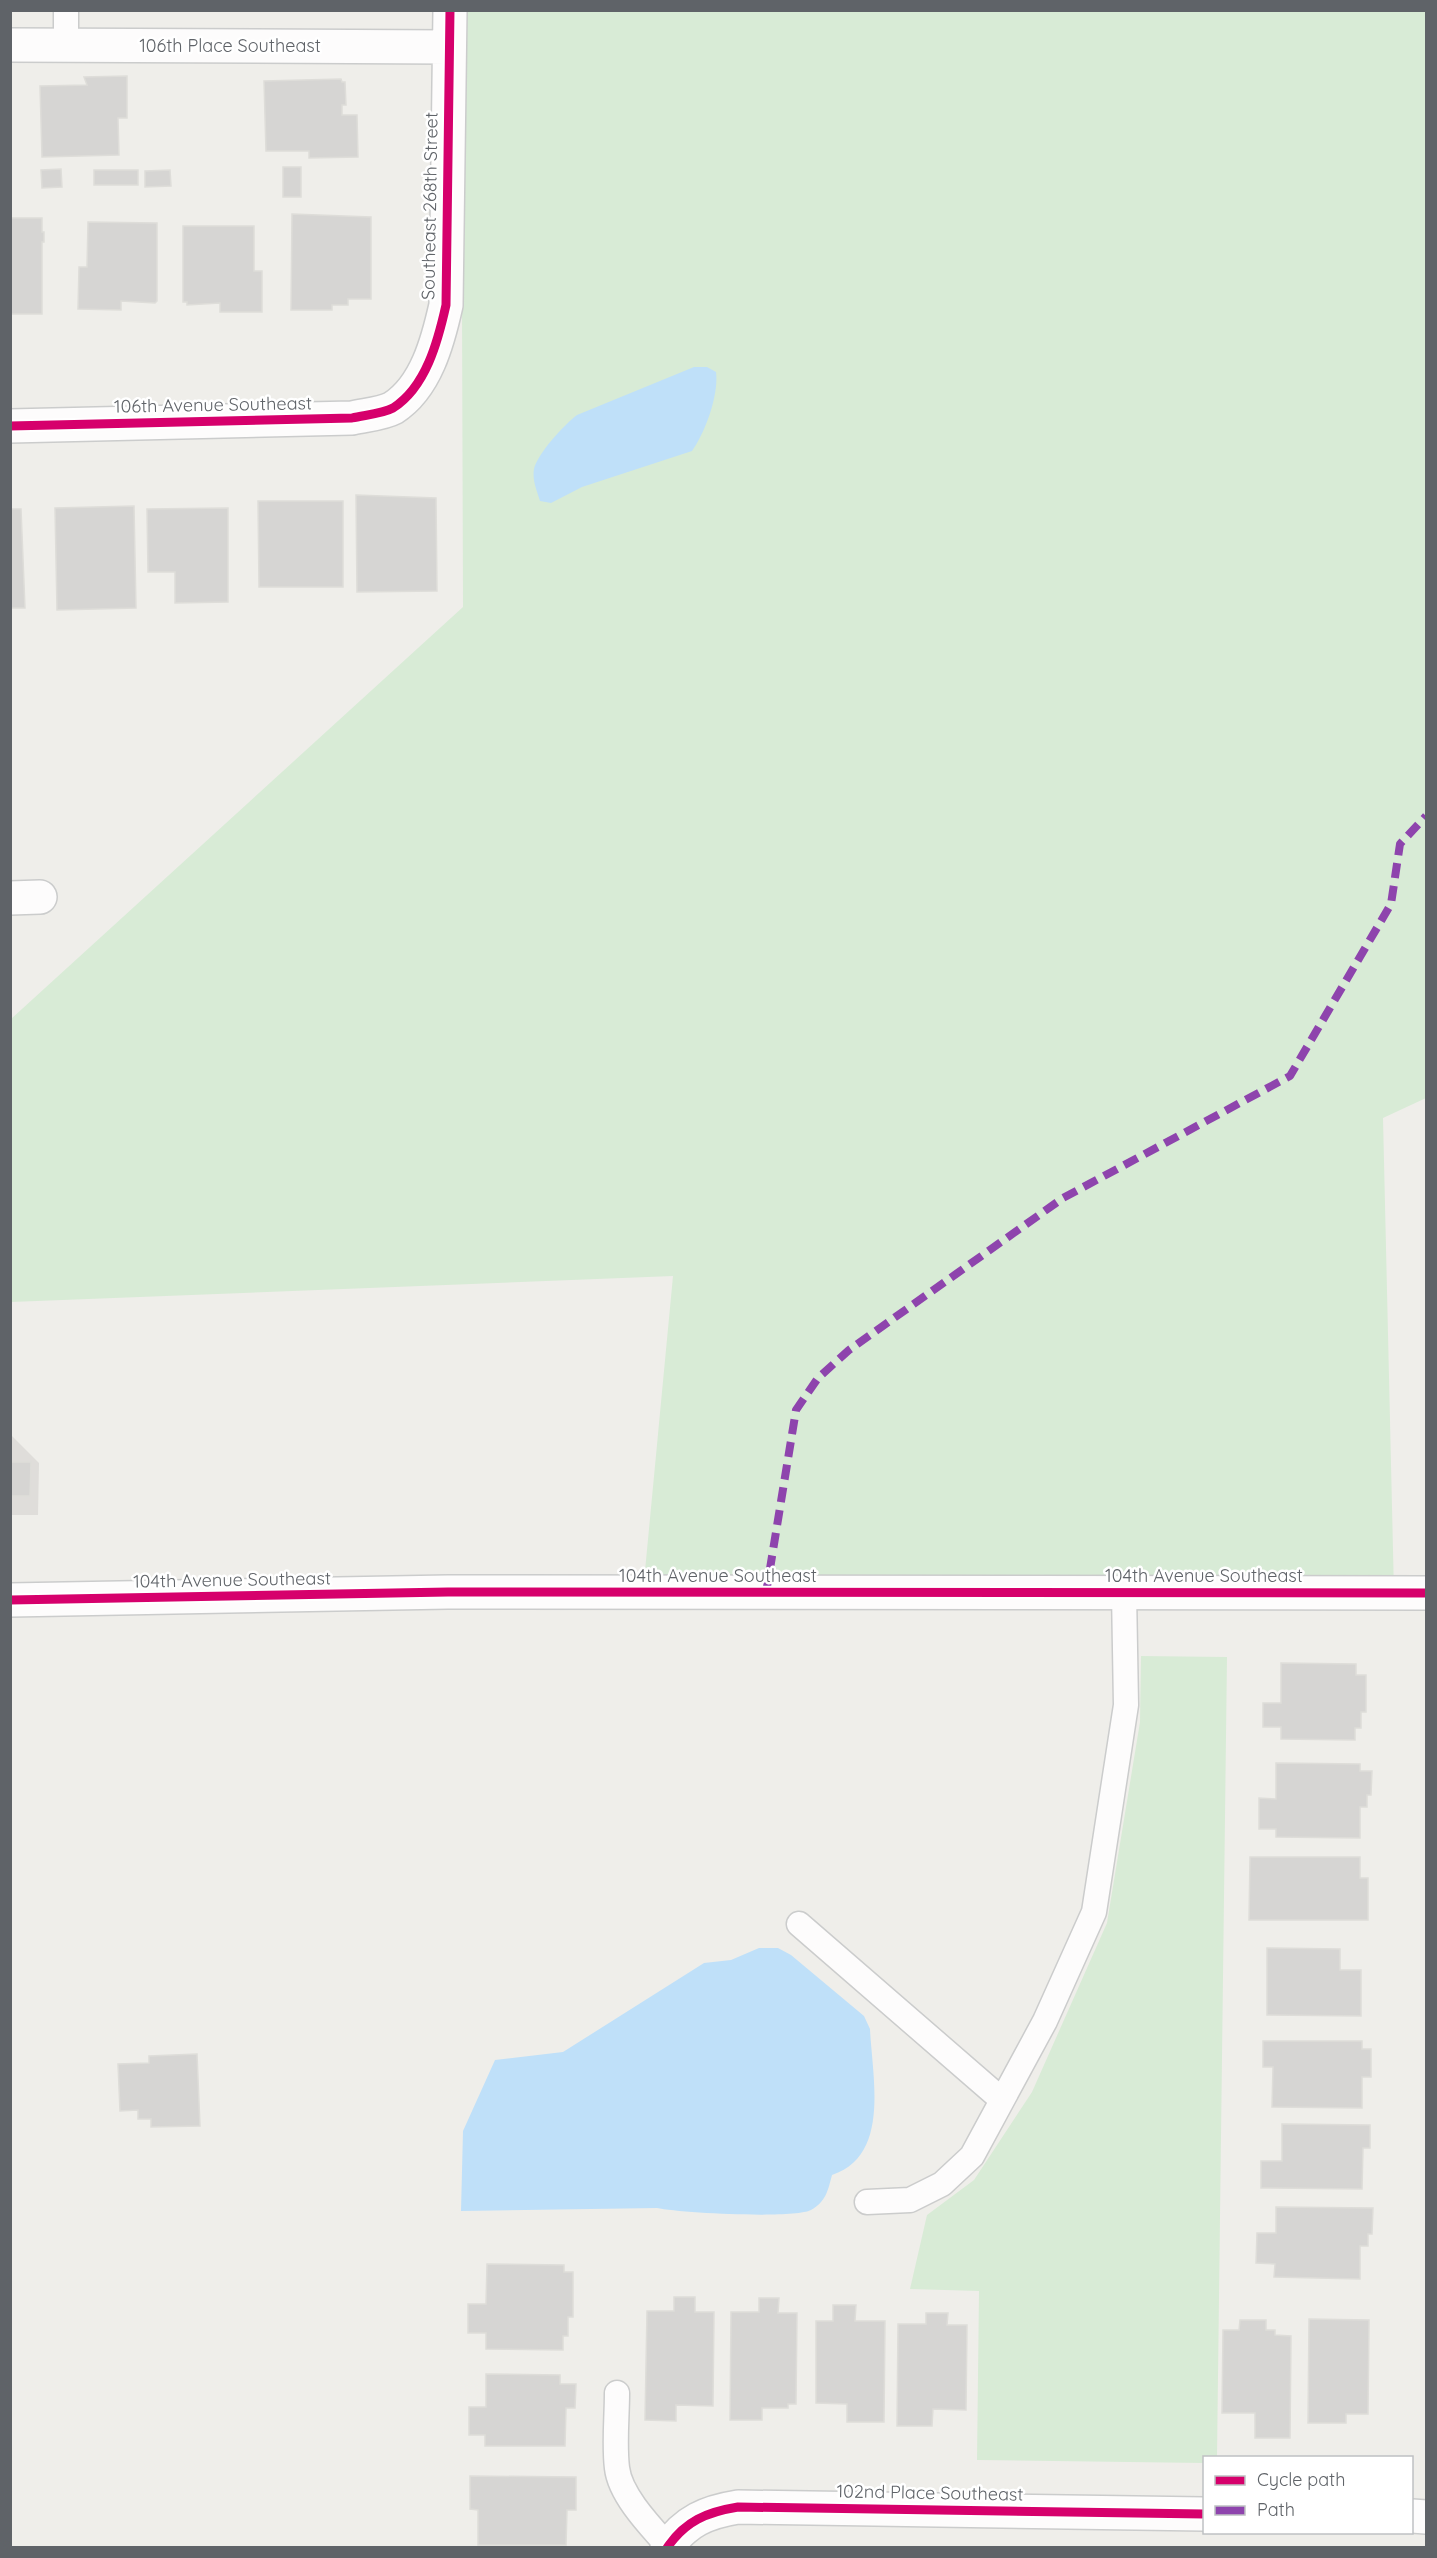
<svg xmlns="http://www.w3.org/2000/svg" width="1437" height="2558" viewBox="0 0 1437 2558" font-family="Quicksand,sans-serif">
<rect width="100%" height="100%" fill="#efeeea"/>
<path fill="#dfddda" d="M10,1434L39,1463L38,1515H11Z"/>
<path fill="#d8ebd6" d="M461,11H1426V1098L1383,1118L1394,1593L643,1592L673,1276L11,1302V1019L463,607Z
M1141,1656L1227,1657L1217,2457L1204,2458V2463L977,2460L979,2291L910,2289L927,2215L974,2180L1032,2092L1107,1923L1140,1722Z"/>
<path fill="#bfe0f9" d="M694,367H707L716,372C719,395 705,433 692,451L582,487L551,503L540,501C537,491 532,480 534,469C538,453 564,425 577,415Z
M759,1948H778L791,1955L864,2016L870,2029C872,2076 891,2156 832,2175C828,2190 826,2202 811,2210C793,2219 680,2213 657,2208L461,2211L463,2131L495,2060L563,2052L704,1963L731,1960Z"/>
<path fill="#d6d5d3" stroke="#deddd9" stroke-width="1.5" d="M127,76V118H118L119,155L42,157L40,86L87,85L84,77Z
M341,79L342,82H345L346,105H342V115H357L358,157L309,158V151H266L264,81Z
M283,167H301V197H283Z
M61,169L62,187L42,188L41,170Z
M94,170H138V185H94Z
M170,170L171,186L145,187V171Z
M292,214L371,217V299H348V305H332V310H291Z
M10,218H42V232H44V242H42V314H10Z
M88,222L157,223V301L155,303L121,301V310L78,309L79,267H87Z
M183,226H254V271H262V312H220V303L187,305V302H183Z
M356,495L436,498L437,591L357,592Z
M258,501H343V587H259Z
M134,506L136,608L57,610L55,508Z
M228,508V602L175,603V572H148L147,509Z
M10,509H21L25,608H10Z
M10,1462H31L30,1496H10Z
M1281,1663L1356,1664V1675H1366V1712H1361V1728H1355V1740L1281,1739V1727H1263V1703H1281Z
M1276,1763L1360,1764V1771H1372L1371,1795H1367V1807H1360V1838L1276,1837V1829H1259V1798L1276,1799Z
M1250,1857H1360V1878H1368V1920H1249Z
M1267,1948L1340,1949V1970H1361V2016L1267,2015Z
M1263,2041H1362V2049H1371V2077H1362V2108L1272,2107L1273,2067H1263Z
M197,2054L200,2126L151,2127V2119H138V2110L120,2111L118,2064L149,2063V2056Z
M1282,2124L1370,2125V2148H1363L1362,2189L1261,2188V2161H1282Z
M1276,2207L1373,2208L1372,2234H1368V2246H1360V2279L1274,2277L1275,2264L1256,2263L1257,2233H1276Z
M487,2264L564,2265V2272H573V2317H568V2336H563V2350L486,2349V2333H468V2304H486Z
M674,2297H695V2312H714L713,2406L676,2405V2421L645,2420L647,2311H674Z
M759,2298H779L778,2313H797L796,2404H788V2408H762V2420H730L731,2312H759Z
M833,2305H856L855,2321H885L884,2422H847V2404L816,2403V2321H833Z
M926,2313H948L947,2325H967L966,2410L933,2409L932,2426H897L898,2324H926Z
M1309,2319L1369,2320L1368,2414H1346V2423H1308Z
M1240,2320H1266V2330H1275V2335L1291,2336L1290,2438H1255V2413H1222L1223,2330H1239Z
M486,2374L560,2375V2384H576L575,2408H566L565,2446H485V2435H469V2407H486Z
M470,2476L576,2477V2510H567L566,2545H478V2510L470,2509Z"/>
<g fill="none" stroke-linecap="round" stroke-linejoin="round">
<defs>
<path id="lane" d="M66,45V10
M799,1924L1002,2100
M867,2202L910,2200L942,2184L972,2156L1045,2021L1094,1912L1126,1705L1124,1592
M617,2393C617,2417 614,2444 617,2468C620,2495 650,2526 668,2546"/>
<path id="street" d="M10,45L449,47
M10,426L352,418C364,415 382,414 393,408C426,387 438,341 446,305L450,10
M10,898L40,897
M10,1600L448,1592L1426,1593
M1412,2516L1426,2517
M667,2548C685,2521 707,2512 738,2507L1204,2514"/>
</defs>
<use href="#lane" stroke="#cbcccc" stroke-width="27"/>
<use href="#street" stroke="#cbcccc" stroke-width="36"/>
<use href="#lane" stroke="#fdfcfc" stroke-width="24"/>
<use href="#street" stroke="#fdfcfc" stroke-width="33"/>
<path stroke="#8e44ad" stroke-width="8" stroke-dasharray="15 8" stroke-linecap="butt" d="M766,1593L796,1410L818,1378L849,1350L1063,1198L1290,1076L1391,904L1400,844L1426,816"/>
<defs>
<path id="cycleway" d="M10,426L352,418C364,415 382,414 393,408C426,387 438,341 446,305L450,10
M10,1600L448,1592L1426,1593
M667,2548C685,2521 707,2512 738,2507L1204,2514"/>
</defs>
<use href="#cycleway" stroke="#fff" stroke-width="13"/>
<use href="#cycleway" stroke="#d6006c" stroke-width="9"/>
</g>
<g text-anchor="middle" stroke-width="5" stroke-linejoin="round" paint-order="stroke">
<g font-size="18" fill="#5f6368" stroke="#fff">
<text x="230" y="52">106th Place Southeast</text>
<text transform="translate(430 206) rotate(-89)" y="6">Southeast 268th Street</text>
<text transform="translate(213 405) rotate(-1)" y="6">106th Avenue Southeast</text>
<text x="718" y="1582">104th Avenue Southeast</text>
<text x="1204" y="1582">104th Avenue Southeast</text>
<text transform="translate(232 1580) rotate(-1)" y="6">104th Avenue Southeast</text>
<text transform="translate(930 2493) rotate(1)" y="6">102nd Place Southeast</text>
</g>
</g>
<rect width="1437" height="2558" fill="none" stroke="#5f6368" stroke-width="24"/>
<rect x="1203" y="2456" width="210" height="78" fill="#ffffff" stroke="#bfc1c3" stroke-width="1.5"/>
<rect x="1215" y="2476" width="30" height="9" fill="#d6006c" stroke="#bfc1c3" stroke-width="1.5"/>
<text x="1257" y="2486" font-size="18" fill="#5f6368">Cycle path</text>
<rect x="1215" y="2506" width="30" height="9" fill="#8e44ad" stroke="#bfc1c3" stroke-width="1.5"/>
<text x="1257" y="2516" font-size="18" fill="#5f6368">Path</text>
</svg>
